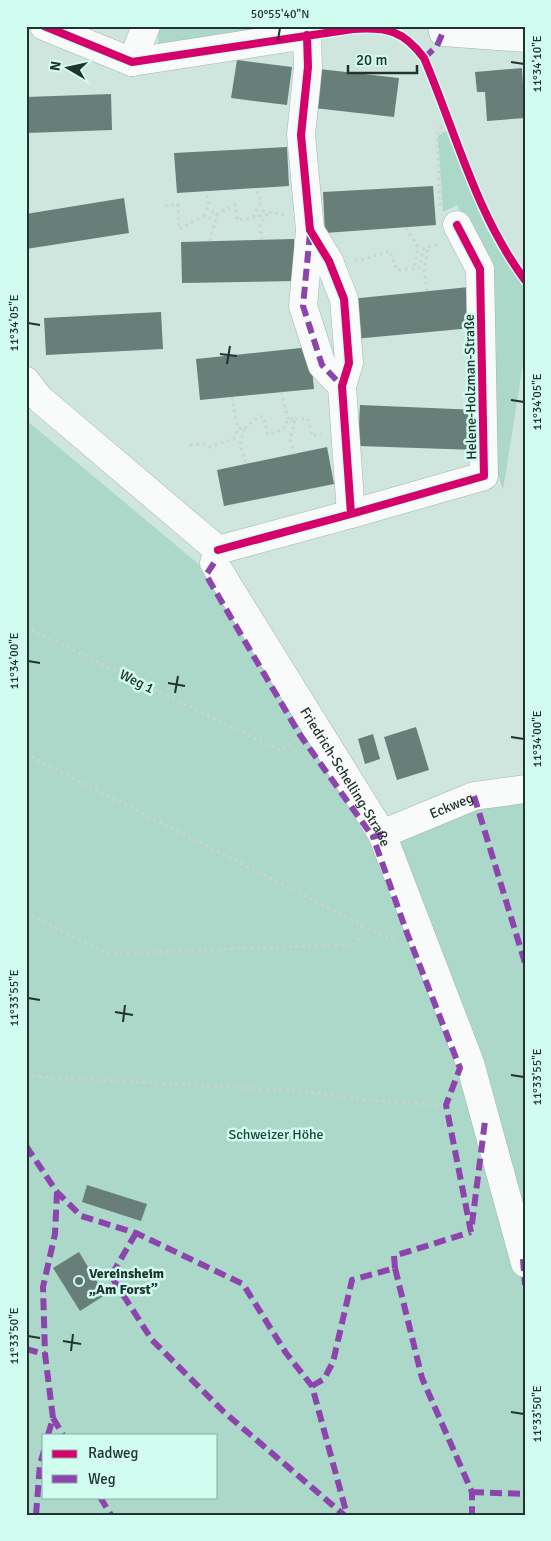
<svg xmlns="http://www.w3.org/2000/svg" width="551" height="1541" viewBox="0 0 551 1541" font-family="Signika,sans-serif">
<rect width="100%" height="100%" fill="#cee6de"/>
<path fill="#acd8ca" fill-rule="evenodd" d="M159,26H318L158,46Z
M446,131L486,228L525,289V352L503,490L489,445L484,259L457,205L443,212L438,136Z
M26,420L208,572L382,834L525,789V1515H26ZM44,1435H216V1497H44Z"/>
<path fill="#687e78" d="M237,60L292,67L287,105L231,98Z
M522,68L525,118L487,121L485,92H477L475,72Z
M319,69L399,78L394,117L314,108Z
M111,94L112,130L26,133V97Z
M287,147L289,186L177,193L174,153Z
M433,186L436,225L325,233L323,192Z
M124,198L129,233L26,249V214Z
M294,239L295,281L182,283L181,242Z
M469,287L472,328L354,339L350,299Z
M161,312L163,349L46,355L44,318Z
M310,347L314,389L200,400L196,359Z
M360,405L478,410L477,450L358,446Z
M327,447L334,484L224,506L217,470Z
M416,727L429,770L397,780L384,737Z
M373,734L380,759L365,764L358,739Z
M87,1185L147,1204L141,1221L82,1202Z
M79,1252L105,1295L80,1311L53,1268Z"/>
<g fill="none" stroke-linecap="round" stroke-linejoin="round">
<defs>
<g id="minor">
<path d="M44,26L132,62L307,35L308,67L301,135L310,230L329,261L344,299L349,363L342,386L351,514L218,550"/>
<path d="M442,26L443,32L525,38"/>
<path d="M132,62L146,26"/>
<path d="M310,230L303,306L322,365L342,386"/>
<path id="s1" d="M26,381L40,399L218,550L214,563L382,834L470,1063L525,1263"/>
<path d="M351,514L484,476L480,269L457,225"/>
<path id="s2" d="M382,834L474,796L525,789"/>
</g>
</defs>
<use href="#minor" stroke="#a3b5af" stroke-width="29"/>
<path stroke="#cbd2d0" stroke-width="3" stroke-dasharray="2.5 4" stroke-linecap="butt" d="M165,206L178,204L179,229L204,216L210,218L213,211L217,214L235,205L237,220L259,217L263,211L284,215
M440,206L437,135L441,127L449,124
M204,216L209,205L206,191
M253,217L261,202L256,188
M406,228L418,247L414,269
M262,240L260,226L268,212
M210,241L217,214
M355,260L358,261L390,251L397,270L419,268L424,248L439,244
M427,291L424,271L428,247
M281,392L288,419
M232,397L238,428
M295,419H308L312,436L321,434
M244,429L240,444L246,464
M190,445L204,444L209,447L234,439L238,428L244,429L257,418L263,416L268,435L283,429L288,419H295L290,440L295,454
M26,627L281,751L295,739
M26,754L390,939L396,937
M26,913L108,954L357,944L362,924
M26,1076L302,1091L374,1101L446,1105"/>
<use href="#minor" stroke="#f8fbfa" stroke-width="28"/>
<path stroke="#8e44ad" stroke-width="6" stroke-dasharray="12 6" stroke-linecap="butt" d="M424,58L437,46L443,32
M310,233L303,306L322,365L342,386
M214,563L206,575L300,735L373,837
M474,796L525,963
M382,834L373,837L407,933L460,1068L446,1105L471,1232
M26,1146L57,1192L81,1216L136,1233L243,1284L286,1353L312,1386L347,1515
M472,1224L485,1121
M136,1233L111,1276L152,1340L224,1412L344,1515
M523,1259L525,1285
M395,1268L394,1256L471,1232
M26,1349L45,1354
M312,1386L324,1379L333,1362L352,1280L395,1268L422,1378L472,1492V1515
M53,1418L63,1435
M48,1435L53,1418L45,1354L43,1287L55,1234L57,1192
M472,1492L525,1494
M100,1497L111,1515
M36,1515L40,1464L44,1451"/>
<defs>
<path id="cycleway" d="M44,26L132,62L353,29C387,27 403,30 424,58C456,133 476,214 525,280
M351,514L484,476L480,269L457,225
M218,550L351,514L342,386L349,363L344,299L329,261L310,230L301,135L308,67L307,35"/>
</defs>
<use href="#cycleway" stroke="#d1fdf0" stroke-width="11"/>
<use href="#cycleway" stroke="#d6006c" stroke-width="8"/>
</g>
<path fill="none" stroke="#21332e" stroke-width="2" d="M278,40L280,28M511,62L524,64M28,323L40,325M220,354L237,356M227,364L230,346M511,400L524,402M28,661L40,663M168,683L185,686M175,693L178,676M511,737L524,739M28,998L40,1000M115,1012L133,1015M123,1022L125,1005M511,1075L524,1077M28,1336L40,1338M63,1341L81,1344M71,1351L73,1334M511,1412L524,1414"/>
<circle fill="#5e726c" stroke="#d1fdf0" stroke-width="2" cx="79" cy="1281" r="5"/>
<g text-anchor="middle" stroke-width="5" stroke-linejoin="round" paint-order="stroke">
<g font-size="14" fill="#21332e" stroke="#d1fdf0">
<text transform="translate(470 387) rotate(-91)" y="5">Helene-Holzman-Straße</text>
<text transform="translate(137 681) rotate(26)" y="5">Weg 1</text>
<text dy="5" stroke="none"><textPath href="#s1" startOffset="521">Friedrich-Schelling-Straße</textPath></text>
<text dy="5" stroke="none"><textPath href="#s2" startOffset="75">Eckweg</textPath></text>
</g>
<g font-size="14" fill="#1a473c" stroke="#d1fdf0">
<text x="276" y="1139">Schweizer Höhe</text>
</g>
<g font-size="14" font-weight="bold" fill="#21332e" stroke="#d1fdf0" text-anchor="start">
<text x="89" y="1278">Vereinsheim<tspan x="89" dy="16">„Am Forst”</tspan></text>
</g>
</g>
<rect width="551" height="1541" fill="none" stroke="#d1fdf0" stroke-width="55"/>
<rect x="42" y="1434" width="175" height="65" fill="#d1fdf0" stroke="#8baca2"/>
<rect x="52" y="1450" width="25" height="8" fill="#d6006c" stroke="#8baca2"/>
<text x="88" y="1458" font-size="15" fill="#21332e">Radweg</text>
<rect x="52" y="1475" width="25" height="8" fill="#8e44ad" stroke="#8baca2"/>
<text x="88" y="1484" font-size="15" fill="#21332e">Weg</text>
<g transform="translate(68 68) rotate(279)" stroke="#d1fdf0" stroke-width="4" paint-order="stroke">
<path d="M0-4L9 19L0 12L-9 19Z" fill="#21332e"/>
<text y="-8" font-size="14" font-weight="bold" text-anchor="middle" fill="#21332e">N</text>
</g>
<path d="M348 65v8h69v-8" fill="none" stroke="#21332e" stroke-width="2.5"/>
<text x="356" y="65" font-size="15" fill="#21332e" stroke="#d1fdf0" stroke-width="4" paint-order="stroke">20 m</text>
<rect x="28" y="28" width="496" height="1486" fill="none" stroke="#21332e" stroke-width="2"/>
<g font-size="12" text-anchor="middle" fill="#21332e">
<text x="280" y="18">50°55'40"N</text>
<text transform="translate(537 64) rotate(-90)" y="4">11°34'10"E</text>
<text transform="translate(14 323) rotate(-90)" y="4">11°34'05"E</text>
<text transform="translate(537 402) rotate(-90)" y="4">11°34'05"E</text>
<text transform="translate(14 661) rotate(-90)" y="4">11°34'00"E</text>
<text transform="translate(537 739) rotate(-90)" y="4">11°34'00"E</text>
<text transform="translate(14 998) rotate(-90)" y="4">11°33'55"E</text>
<text transform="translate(537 1077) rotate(-90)" y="4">11°33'55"E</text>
<text transform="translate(14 1336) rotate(-90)" y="4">11°33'50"E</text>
<text transform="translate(537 1414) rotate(-90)" y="4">11°33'50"E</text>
</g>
</svg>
